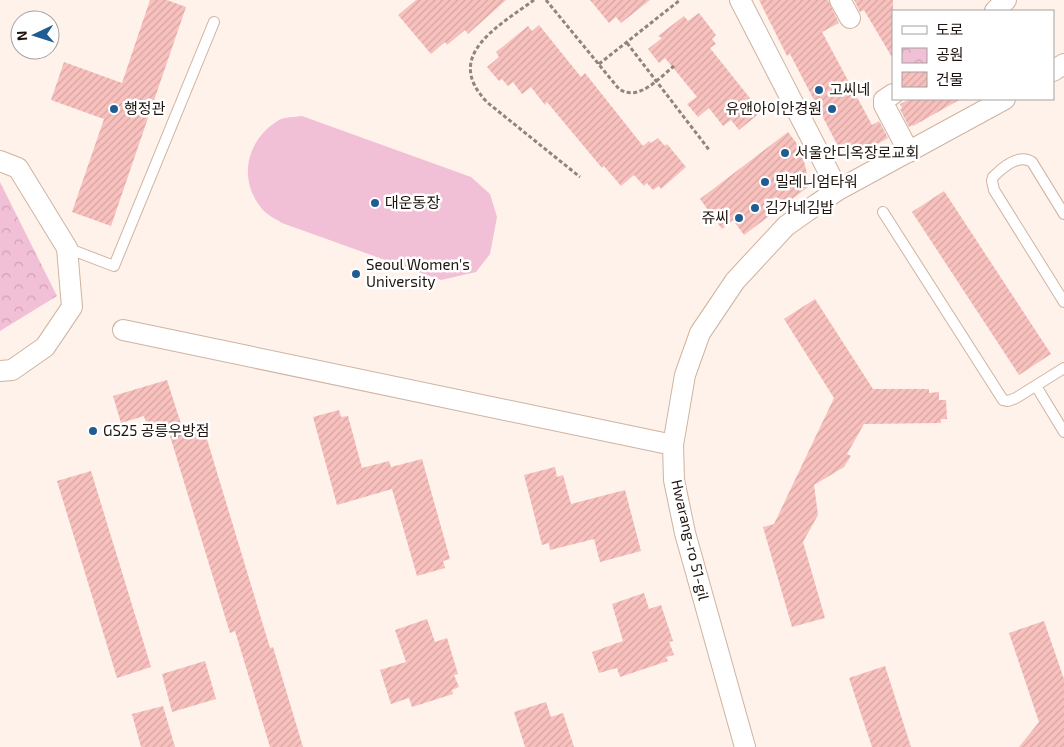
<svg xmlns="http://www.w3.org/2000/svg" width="1064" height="747" viewBox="0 0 1064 747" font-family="'Exo 2','Noto Sans KR',sans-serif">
<defs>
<pattern id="park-crowns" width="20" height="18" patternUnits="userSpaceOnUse" patternTransform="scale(1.25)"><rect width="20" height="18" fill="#f1bfd6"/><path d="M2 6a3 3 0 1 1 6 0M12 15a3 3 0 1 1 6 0" fill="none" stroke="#cea3b6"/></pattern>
<pattern id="building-hatch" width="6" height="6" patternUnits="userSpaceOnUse" patternTransform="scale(1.25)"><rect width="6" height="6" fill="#f8c1be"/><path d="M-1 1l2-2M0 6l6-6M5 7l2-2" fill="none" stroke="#d4a5a2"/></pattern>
</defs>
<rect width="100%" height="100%" fill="#fef2ea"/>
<path fill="url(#park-crowns)" d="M0,182L57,296L0,331Z"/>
<path fill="#f1bfd6" d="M302,116L471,177L490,194L497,217L490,254L476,272L441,280L282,223C276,219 267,215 263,210C237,180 246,140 279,120C285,117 295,117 302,116Z"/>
<path fill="url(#building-hatch)" d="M150,0H167L186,7L111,226L72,212L104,119L51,100L64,62L122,83Z
M416,0H506L468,34L465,30L447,45L445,42L431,54L398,15Z
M590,0H650L621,23L616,17L609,23Z
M759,0H828L839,23L822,32L872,125L879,121L888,138L858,155L840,150L790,54L787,56Z
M854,0H893V59L864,10L860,12Z
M699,13L716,35L712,39L716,44L710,48L761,112L739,130L731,120L723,126L709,108L698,117L687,104L697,97L665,58L659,63L648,49L662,38L658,36L684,16L688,21Z
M539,25L581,77L585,73L643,146L649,141L651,143L658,138L665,146L667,144L686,167L661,189L659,186L653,190L647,183L644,186L634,175L621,186L604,166L602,168L547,102L545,105L531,87L522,94L513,82L508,86L502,79L499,81L487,67L499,57L496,52L528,26L532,31Z
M910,99H961L913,126L912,125L909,127L900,109L902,108L900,104Z
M788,132L801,149L808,178V187L744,235L733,220L722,229L700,199Z
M944,191L1051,354L1019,375L912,212Z
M815,299L873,389H929V393L939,392V400H946L947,419H941V423L864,424L847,454L851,456L844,467L814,485L818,515L803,542L825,618L792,627L763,527L774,524L834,398L784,319Z
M167,380L182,427L150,437L144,416L121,423L113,396Z
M339,410L341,417L348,416L362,468L389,461L391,467L422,459L450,559L443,561L445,568L417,576L392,489L337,505L313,417Z
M203,426L270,648L273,647L303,747H270L235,631L230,633L170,436Z
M555,467L557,477L563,475L571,504L625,490L641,551L600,562L594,539L550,550L549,543L542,545L524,475Z
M91,471L151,667L117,678L57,481Z
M644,593L649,609L661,605L673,641L669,642L674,655L666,657L668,661L620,677L617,668L599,673L592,652L623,641L612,604Z
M427,619L435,642L447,638L458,674L454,675L459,687L452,690L453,694L412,707L409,698L391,704L380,670L406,662L395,630Z
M1044,621L1064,679V747H1019L1039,722L1009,633Z
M205,661L216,699L172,712L162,674Z
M885,666L911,747H872L849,678Z
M546,702L551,717L563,713L574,747H525L514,712Z
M163,706L175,747H141L132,714Z"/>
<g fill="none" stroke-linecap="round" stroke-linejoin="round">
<defs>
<path id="service" d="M883,212L1003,400L1008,401L1016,398L1064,368
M1064,214L1032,162C1019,153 1002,168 993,177L992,181L994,190L1064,302
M67,248L114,266L214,22
M1036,386L1064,432"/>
<path id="minor" d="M740,0L838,190
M840,0L850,18
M995,11L1006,0
M1053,71L1064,64
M893,94L884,100V105L909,152
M0,161L18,168L67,248L72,307L45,347L12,370L0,371
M123,330L673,445
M745,747L685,533L674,480L673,445L685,375L700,333L735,281L786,226L817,204L838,190L1005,99"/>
</defs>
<use href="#service" stroke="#cfb3a0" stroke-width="12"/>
<use href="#minor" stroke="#cfb3a0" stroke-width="22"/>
<path stroke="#90847d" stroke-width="3" stroke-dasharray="4 2.5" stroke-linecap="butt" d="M534,0C499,26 441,56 488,103L580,177
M546,0L619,89C639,102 659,78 674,66
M627,43L710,151
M599,64L680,0"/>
<use href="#service" stroke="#fff" stroke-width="10"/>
<use href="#minor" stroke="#fff" stroke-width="20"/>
</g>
<g fill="#1e5c92" stroke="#fff" stroke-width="2">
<circle cx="819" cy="90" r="5"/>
<circle cx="114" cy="109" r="5"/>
<circle cx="832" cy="109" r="5"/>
<circle cx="785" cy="153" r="5"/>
<circle cx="765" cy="182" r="5"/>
<circle cx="375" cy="203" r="5"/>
<circle cx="755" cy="208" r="5"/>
<circle cx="739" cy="218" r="5"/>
<circle cx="356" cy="274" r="5"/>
<circle cx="93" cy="431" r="5"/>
</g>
<g text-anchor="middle" stroke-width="5" stroke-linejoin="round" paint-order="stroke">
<g font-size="15" fill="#1f140e" stroke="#fff" text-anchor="start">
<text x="829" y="95">고씨네</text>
<text x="124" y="114">행정관</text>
<text x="822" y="114" text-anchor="end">유앤아이안경원</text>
<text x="795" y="158">서울안디옥장로교회</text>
<text x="775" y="187">밀레니엄타워</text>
<text x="385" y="208">대운동장</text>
<text x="765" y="213">김가네김밥</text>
<text x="729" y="223" text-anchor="end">쥬씨</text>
<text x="366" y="270">Seoul Women's<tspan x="366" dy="17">University</tspan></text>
<text x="103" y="436">GS25 공릉우방점</text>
</g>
<g font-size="15" fill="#1f140e" stroke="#fff">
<text transform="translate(690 540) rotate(77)" y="5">Hwarang-ro 51-gil</text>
</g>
</g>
<rect x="892" y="10" width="162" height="90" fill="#ffffff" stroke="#a5a19f"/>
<rect x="902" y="26" width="25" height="8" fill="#ffffff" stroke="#a5a19f"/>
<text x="936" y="35" font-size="15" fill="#1f140e">도로</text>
<rect x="902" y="48" width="25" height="15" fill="url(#park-crowns)" stroke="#a5a19f"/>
<text x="936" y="60" font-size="15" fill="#1f140e">공원</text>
<rect x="902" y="72" width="25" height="15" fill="url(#building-hatch)" stroke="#a5a19f"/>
<text x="936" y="85" font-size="15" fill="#1f140e">건물</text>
<g transform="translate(35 35) rotate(266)"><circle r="24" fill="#ffffff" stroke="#a5a19f"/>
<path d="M0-4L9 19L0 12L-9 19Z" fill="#1e5c92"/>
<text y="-8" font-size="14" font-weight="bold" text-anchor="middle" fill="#1f140e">N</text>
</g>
</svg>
